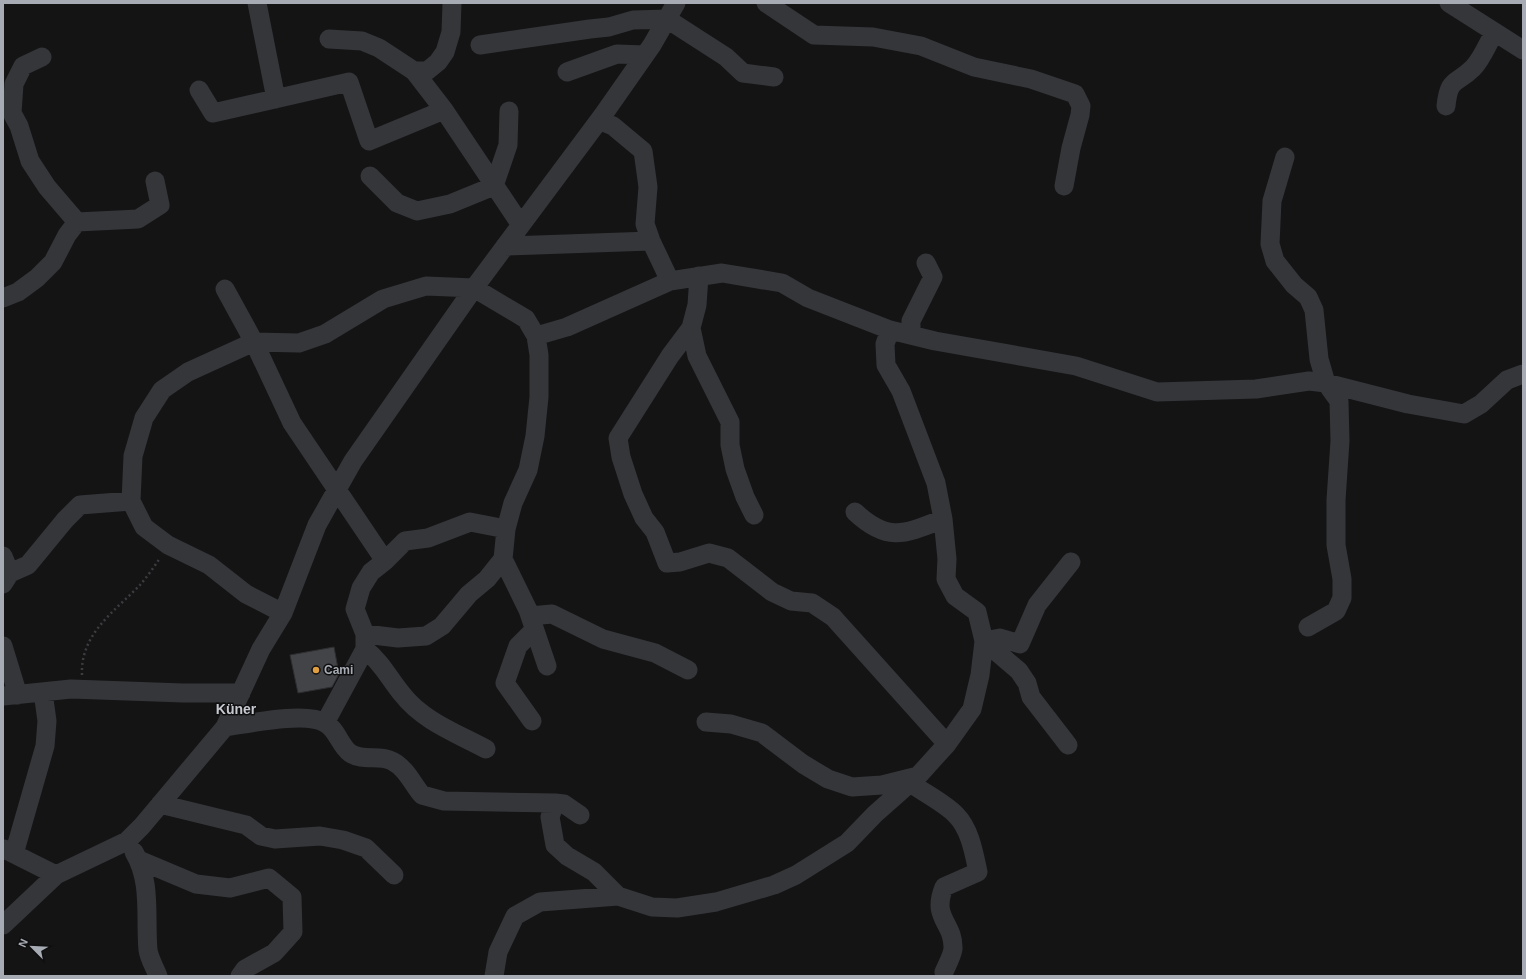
<svg xmlns="http://www.w3.org/2000/svg" width="1526" height="979" viewBox="0 0 1526 979" font-family="Arial,sans-serif">
<rect width="100%" height="100%" fill="#141415"/>
<path fill="#434448" stroke="#2e2e31" d="M334,647L339,674L332,687L298,693L290,655Z"/>
<g fill="none" stroke-linecap="round" stroke-linejoin="round">
<path stroke="#3b3d41" stroke-width="2.5" stroke-dasharray="2 3" stroke-linecap="butt" d="M82,675C80,634 115,611 140,585C147,577 154,567 160,558"/>
<path stroke="#35363a" stroke-width="19" d="M257,3L276,99
M766,3L814,35L873,37L921,46L974,67L1031,79L1075,94L1081,106L1080,115L1071,148L1064,186
M1449,3L1523,50
M329,39L362,41L379,48L414,71L444,110L521,225
M480,45L590,29L609,27L633,20L667,19L726,57L743,73L774,77
M42,57L23,66L14,84L12,113L19,126L30,161L47,187L77,222
M414,71H427L438,62L445,52L451,32L452,3
M567,72L617,54L645,55
M199,90L213,113L349,82L369,141L444,110
M1446,106C1449,77 1456,85 1473,68C1482,59 1488,43 1494,33
M599,120L613,126L643,151L648,187L645,224L651,241L670,281
M1285,157L1272,201L1270,244L1275,261L1294,285L1308,297L1314,310L1319,359L1326,383L1339,401L1340,441L1336,500V545L1342,579V598L1336,611L1308,627
M370,176L397,203L417,211L450,204L494,186L508,145L509,111
M505,246L651,241
M699,276L697,305L691,328L670,356L618,438L621,457L633,494L644,518L655,532L667,563L680,562L709,553L728,558L772,592L791,601L812,603L833,617L947,744
M225,289L254,342L292,423L385,561L371,572L361,588L355,609L365,634V649L325,723
M3,298L18,292L37,278L53,262L67,235L77,222L138,219L160,205L155,181
M691,328L697,356L730,422V445L735,469L745,497L754,515
M911,335V321L933,277L926,263
M536,336L567,327L670,281L722,273L782,283L808,298L890,330L935,341L1076,366L1157,392L1256,389L1309,381L1326,383L1408,404L1464,414L1481,404L1507,380L1523,374
M855,512C888,543 905,534 943,519
M3,556L10,573
M385,561L405,541L428,538L470,522L506,529
M3,584L10,573L28,565L65,520L80,505L131,501
M283,613L246,594L209,565L168,545L144,527L131,501L133,456L144,418L162,390L188,372L254,342L299,343L325,334L383,299L426,286L474,288L526,319L536,336L539,355V397L535,436L528,470L513,503L506,529L503,559L528,610L547,666
M530,616L552,614L603,639L655,653L688,670
M365,634L398,638L426,636L442,626L469,594L487,579L503,559
M984,641L1019,671L1027,683L1031,697L1068,745
M984,641L1000,638L1020,644L1037,605L1071,562
M3,646L18,695
M365,649C383,664 388,677 402,694C423,721 456,733 486,749
M3,696L71,689L183,693H241
M532,721L505,683L518,646L534,630
M706,722L731,724L762,733L803,764L828,779L852,787L882,785L914,777
M225,727C247,724 306,711 325,723C337,729 340,746 350,753C363,762 379,754 392,761C406,768 412,783 422,795L444,801L555,803
M910,783C923,792 946,804 956,815C970,829 974,853 978,872L944,887C931,919 954,922 953,949C952,956 947,965 944,972
M160,804L246,825L261,836L275,839L320,836L343,840L366,848L394,875
M580,815L564,804L555,803L550,817L555,845L567,856L594,872L618,896
M4,849L56,875
M134,852C152,882 145,917 148,950C149,958 155,968 158,976
M14,854L45,746L47,721L43,692
M139,860L196,884L230,888L269,878L292,897L293,932L274,953L245,969L240,976
M3,925L56,875L127,841L142,826L225,727L261,649L283,613L317,525L353,461L474,288L603,115L652,45L676,3
M494,976L498,952L515,916L540,902L618,896L652,907L677,908L716,902L774,885L796,875L847,843L875,814L918,776L947,744L972,709L980,675L984,641L977,612L955,596L946,579L947,559L943,519L936,483L901,391L886,365L885,344L890,330"/>
</g>
<circle fill="#e09f41" stroke="#0f0f10" stroke-width="1.5" cx="316" cy="670" r="4"/>
<g text-anchor="middle" stroke-width="3" stroke-linejoin="round" paint-order="stroke">
<g font-size="12" font-weight="bold" fill="#a7acb4" stroke="#0f0f10" text-anchor="start">
<text x="324" y="674">Cami</text>
</g>
<g font-size="14" font-weight="bold" fill="#c7cad1" stroke="#0f0f10">
<text x="236" y="714">Küner</text>
</g>
</g>
<rect width="1526" height="979" fill="none" stroke="#a7acb4" stroke-width="8"/>
<g transform="translate(32 947) rotate(294)" stroke="#0f0f10" stroke-width="3" paint-order="stroke">
<path d="M0-3L7 15L0 10L-7 15Z" fill="#a7acb4"/>
<text y="-6" font-size="11" font-weight="bold" text-anchor="middle" fill="#a7acb4">N</text>
</g>
</svg>
